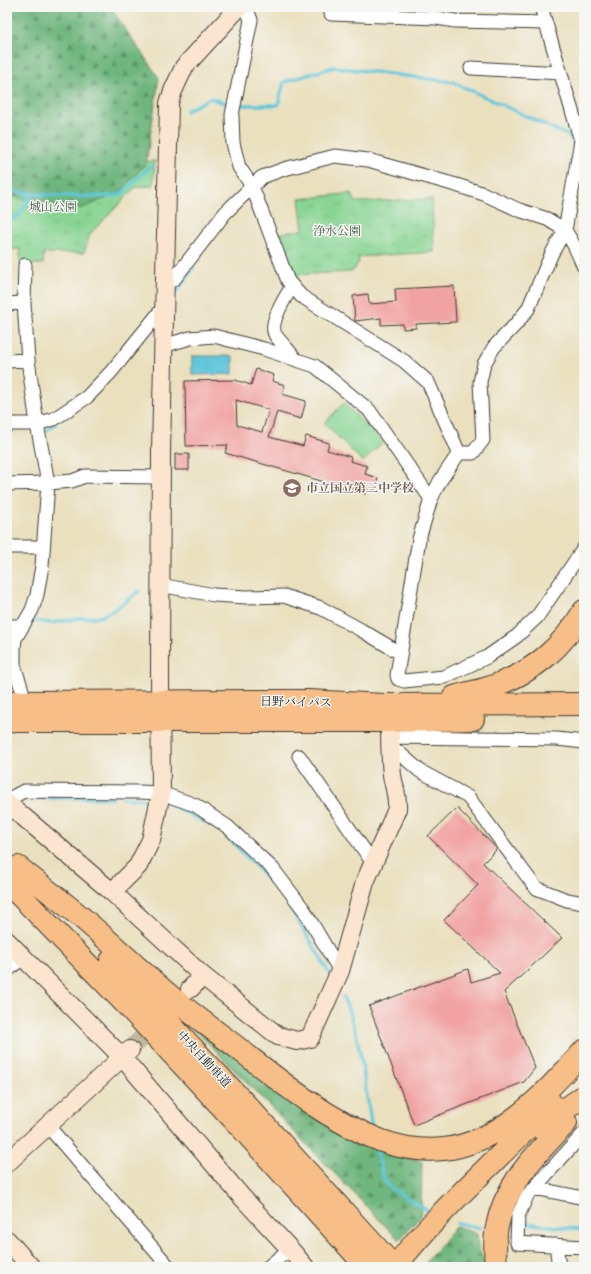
<svg xmlns="http://www.w3.org/2000/svg" width="591" height="1274" viewBox="0 0 591 1274" font-family="Vollkorn,'Noto Serif JP',serif">
<defs>
<pattern id="grass-tufts" width="24" height="20" patternUnits="userSpaceOnUse"><rect width="24" height="20" fill="#88d593"/><path d="M3 7l-1-3M5 7V3M7 7l1-3M15 17l-1-3M17 17v-4M19 17l1-3" fill="none" stroke="#75b67e"/></pattern>
<pattern id="forest-firs" width="22" height="20" patternUnits="userSpaceOnUse"><rect width="22" height="20" fill="#6eb67d"/><path d="M5 1l3.5 6h-7zM16 11l3.5 6h-7z" fill="#5a9366"/></pattern>
</defs>
<rect width="100%" height="100%" fill="#f6f6f2"/>
<filter id="ink" filterUnits="userSpaceOnUse"><feTurbulence type="fractalNoise" baseFrequency=".025" numOctaves="2"/><feDisplacementMap in="SourceGraphic" scale="8" xChannelSelector="R" yChannelSelector="G"/><feConvolveMatrix kernelMatrix="1 2 1 2 8 2 1 2 1" color-interpolation-filters="sRGB"/></filter>
<filter id="wash" filterUnits="userSpaceOnUse"><feTurbulence type="fractalNoise" baseFrequency=".012" numOctaves="4" result="noise"/><feDisplacementMap in="SourceGraphic" scale="16" xChannelSelector="R" yChannelSelector="G"/><feGaussianBlur stdDeviation="0.9" result="paint"/><feColorMatrix in="noise" values="0 0 0 0 0 0 0 0 0 0 0 0 0 0 0 0 0 1.4 0 .05"/><feComposite in="paint" operator="in"/></filter>
<g filter="url(#wash)">
<rect width="100%" height="100%" fill="#eae0be"/>
<path fill="url(#grass-tufts)" stroke="#527858" d="M155,161L153,186L136,187L90,234L84,253H44L43,264H20V249L7,250V162Z
M352,193L355,202L432,199L434,252L358,257L359,262L352,272L290,275L274,234L303,230L299,199Z"/>
<path fill="url(#forest-firs)" stroke="#45694c" d="M7,7H110L159,78L146,163L119,193L82,208L50,206L11,196H7Z
M180,1014L370,1142L422,1162L421,1216L399,1240Z
M456,1226L477,1234L478,1245L486,1267H422Z"/>
<path fill="#88d593" stroke="#527858" d="M344,403L383,442L363,462L324,423Z"/>
<path fill="#5ec6db" stroke="#3d717c" d="M192,356H233V374L192,375Z"/>
<g fill="none" stroke-linecap="round" stroke-linejoin="round">
<path stroke="#5ec6db" stroke-width="3.5" d="M240,105H278L284,82L334,67L453,82L569,136L576,144
M186,111L210,98L228,104
M7,189C19,194 22,192 34,194C61,196 86,197 113,196L121,194L151,166
M7,223L20,214L32,193
M177,291L193,269
M47,430L56,424
M35,621L52,623L80,618L100,617L116,609L139,591
M28,798H113
M123,798L143,799
M167,803L221,830L283,895L331,976
M343,997C362,1038 364,1084 372,1128
M375,1146L384,1180L390,1188L429,1211
M457,1223L481,1228
M525,1223L584,1230"/>
</g>
<g id="blocks">
<path fill="#f1a3a2" fill-rule="evenodd" d="M454,286L456,322L416,324V328L403,329V324L381,325V318L355,321L353,296L368,294L369,304L396,302L395,289Z
M256,369L274,375L272,381L285,385L282,394L306,401L301,419L277,412L269,437L303,446L306,436L329,443L327,450L351,457L350,461L367,466L365,474L378,478L375,489L368,487L366,494L225,453L228,445L186,446L185,381L235,380L251,385ZM236,400L269,410L262,432L237,425Z
M175,454H189V470H175Z
M457,808L497,849L483,863L562,938L504,992L535,1068L524,1082L414,1125L369,1006L468,969L471,982L500,973L444,920L478,885L428,836Z"/>
</g>
</g>
<g filter="url(#ink)">
<use href="#blocks" fill-opacity="0" stroke="#3b3934" stroke-width="1"/>
<g fill="none" stroke-linecap="round" stroke-linejoin="round">
<path stroke="#c1b99e" stroke-width="18" stroke-dasharray="18 9" stroke-linecap="butt" d="M130,1050L159,1020"/>
<defs>
<path id="street" d="M246,7L251,20L232,115L233,143L239,167L252,186L288,281L301,296L404,361L428,382L459,453L440,481L431,499
M541,7L581,141L565,230L575,247L584,267
M331,14L437,18L455,21L546,23
M471,68L561,73
M164,286L175,278L225,213L262,177L284,169L335,156L368,160L456,185L484,194L519,210L547,219L565,230L552,253L528,309L516,324L494,347L484,364L480,382L483,440L473,453H459
M292,286C286,297 267,324 276,336C282,344 290,351 296,360
M7,304L24,303
M163,346L190,338L214,336L264,349L315,366L369,410L431,499L419,539L397,675L398,679L404,681L444,677L487,657L517,636L537,617L584,548
M7,361L28,360
M7,424H37L28,360L24,303L25,265
M7,484L48,483L72,481L85,476L160,477
M7,547H42
M160,585L214,595L246,597L284,596L321,608L361,630L400,653
M7,626H23
M23,702L22,690L14,665V648L15,639L32,610L37,595L42,566L48,483L37,424L54,419L87,397L111,372L163,308
M390,737L557,739L584,742
M390,745L420,771L468,797L536,888L567,900L584,903
M299,756L373,863
M7,800L24,791L138,792L161,793L195,805L228,827L273,869L304,910L340,971
M7,971L23,957
M48,1126L169,1267
M584,1133L527,1196L518,1216L517,1243L584,1247
M534,1188L584,1198
M556,1245L559,1267
M268,1267L290,1249"/>
<path id="secondary" d="M7,803L112,892L203,976L278,1036L297,1041L310,1038L340,971L365,882L397,809C398,797 394,787 392,775C390,757 390,739 390,721
M112,892L138,866L151,840L161,793L160,676L161,450L169,103L173,91L184,67L239,7
M7,941L122,1057L241,1196L290,1249L305,1267
M190,989L203,976
M7,1163L130,1050
M7,1240L31,1267"/>
<path id="highway" d="M454,697C468,692 482,691 496,685C535,671 562,647 584,611
M7,702L259,701H308L384,705L584,704
M7,721H390L473,719
M18,867C39,884 60,900 81,917C113,944 143,974 175,1000C196,1017 218,1033 239,1049C283,1084 329,1121 382,1141C401,1148 424,1151 444,1149C503,1142 546,1092 584,1051
M7,882L124,1002L237,1123L367,1267
M111,961L248,1107L394,1267
M543,1130L564,1110L584,1096
M395,1267C441,1207 500,1159 551,1103
M496,1267C495,1254 494,1240 497,1227C505,1184 537,1153 566,1123"/>
</defs>
<use href="#street" stroke="#3b3934" stroke-width="15"/>
<use href="#secondary" stroke="#3b3934" stroke-width="20"/>
<use href="#highway" stroke="#3b3934" stroke-width="24"/>
<use href="#street" stroke="#fff" stroke-width="13"/>
<use href="#secondary" stroke="#fce5cf" stroke-width="18"/>
<use href="#highway" stroke="#f7be87" stroke-width="22"/>
</g>
</g>
<defs>
<symbol id="school-disc" viewBox="-11 -11 22 22"><circle r="9.5" fill="#8d6e63" stroke="#f6f6f2"/><path d="M0-5L7-2L0 1L-7-2ZM-4 1L0 2.5L4 1V4Q0 6-4 4Z" fill="#fff"/></symbol>
</defs>
<g fill-rule="evenodd">
<use href="#school-disc" x="281" y="477" width="22" height="22"/>
</g>
<g text-anchor="middle" stroke-width="3" stroke-linejoin="round" paint-order="stroke">
<g font-size="12" fill="#425d46" stroke="#f6f6f2">
<text x="53" y="211">城山公園</text>
<text x="337" y="235">浄水公園</text>
</g>
<g font-size="12" font-weight="bold" fill="#785e54" stroke="#f6f6f2" text-anchor="start">
<text x="306" y="492">市立国立第三中学校</text>
</g>
<g font-size="12" fill="#1c1c1c" stroke="#f6f6f2">
<text transform="translate(296 702) rotate(1)" y="4">日野バイパス</text>
<text transform="translate(204 1059) rotate(47)" y="4">中央自動車道</text>
</g>
</g>
<rect width="591" height="1274" fill="none" stroke="#f6f6f2" stroke-width="24"/>
</svg>
